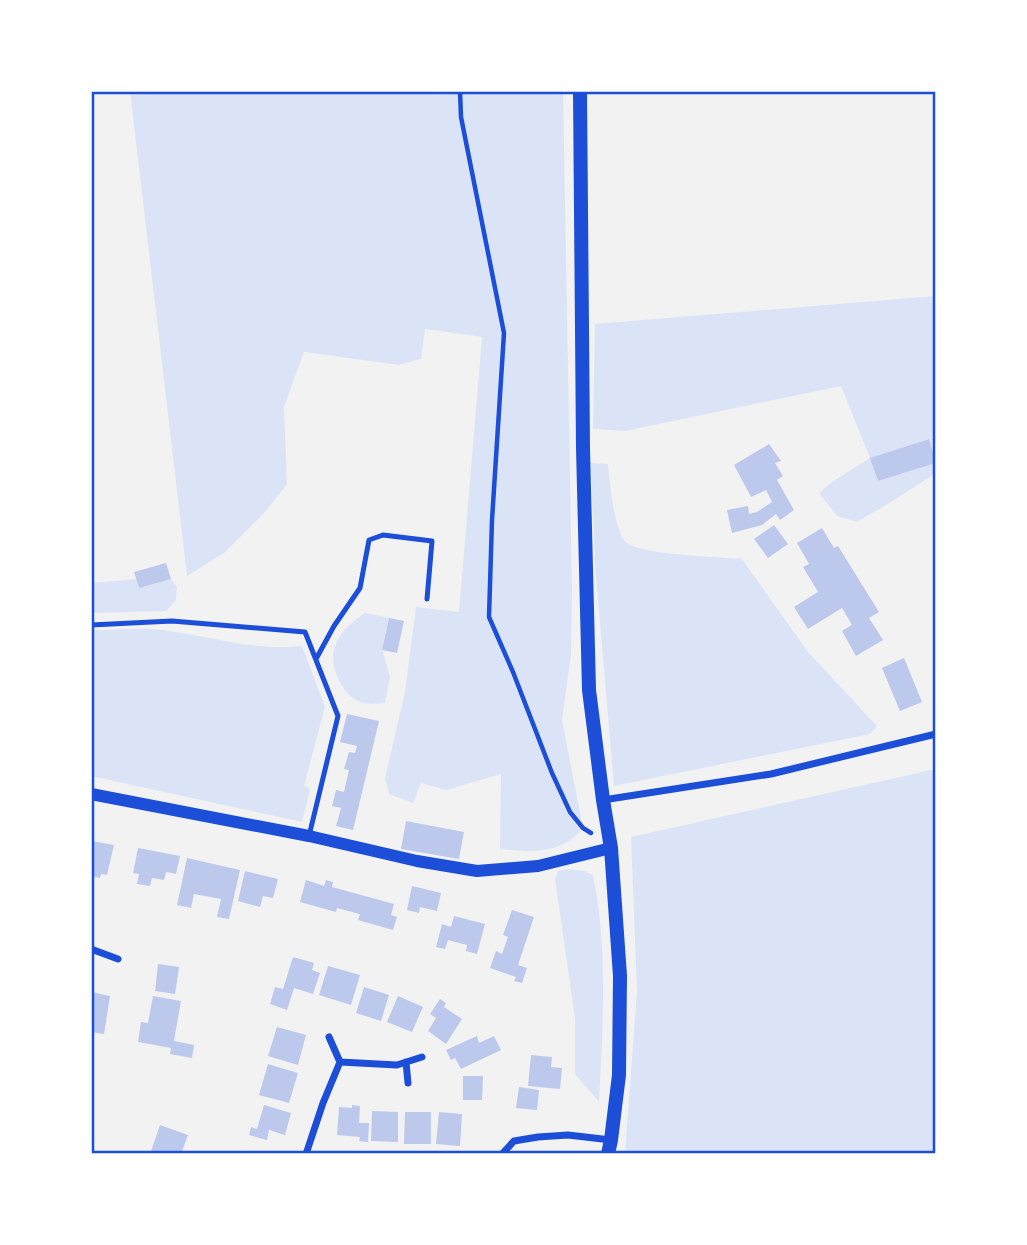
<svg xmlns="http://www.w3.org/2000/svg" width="1027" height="1245" viewBox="0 0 1027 1245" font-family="Raleway,sans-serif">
<rect width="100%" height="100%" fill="#f2f2f2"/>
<path fill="#dbe4f7" d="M130,91H563L572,588L571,655L562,720L583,828C562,855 530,852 500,849L501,774L446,790L421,783L413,803L389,794L385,778L405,692L416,607L459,612L482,337L425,329L421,359L399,365L304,352L284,407L287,484L264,513L224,553L187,576Z
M936,296V462L928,439L871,458L878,481L936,463V473L896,499L857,522L837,516L819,493L832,482L870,458L841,386L625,431L593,429L595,324Z
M591,463L608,464C610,482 614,533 627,543C643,555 719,557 742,559L808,652L877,726L870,734L614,786L595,564Z
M136,579L139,588L171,579L177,587L176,600L166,611L91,613V583Z
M365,613L389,618L382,649L390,677L385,703C375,704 367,705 358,701C343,695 329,666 334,650C339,631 350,624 365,613Z
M91,630C114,630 139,627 162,630C210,636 252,651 302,646L325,707L304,786L310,789L302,822L91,776Z
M936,769V1154H625L637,991L631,837Z
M568,869L584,871L593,875C608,949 603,1026 599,1102L575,1074V1019L555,879L558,871Z"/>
<path fill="#bdc9ec" d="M929,439L936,463L878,481L870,458Z
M769,444L781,461L775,463L783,476L777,480L794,510L780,520L776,514L762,525L732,533L727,510L748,506L749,514L757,512L772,502L766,490L751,497L734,465Z
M774,525L788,544L768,558L754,539Z
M822,528L834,548L838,546L879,612L869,618L883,640L856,656L842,631L852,625L842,608L808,629L794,607L818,592L803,567L809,564L797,543Z
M166,563L171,579L139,588L134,572Z
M389,618L404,621L397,653L382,650Z
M904,658L922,702L900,711L882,668Z
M347,714L379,721L353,830L336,826L341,808L332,806L336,790L344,792L349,770L344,769L349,752L355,753L357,746L340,742Z
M406,821L464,832L459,859L401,849Z
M91,841L114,845L107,875L101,874L100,878L91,876Z
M138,848L180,856L176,874L166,872L164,880L152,878L150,886L137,884L139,874L133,873Z
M187,858L240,870L229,919L217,917L221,899L194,894L191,908L177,905Z
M245,871L278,879L273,898L263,896L260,907L238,901Z
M306,880L324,886L326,880L333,882L332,887L394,904L391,915L397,917L393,930L358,920L360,914L337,908L336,912L300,902Z
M412,886L441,893L437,911L420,907L419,913L407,910Z
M512,910L534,917L518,965L527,968L522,983L514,981L516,977L490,968L496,951L502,954L508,937L503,935Z
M454,916L485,924L477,954L466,951L467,945L448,940L445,949L436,947L442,924L451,927Z
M293,957L314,963L312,970L320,973L313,994L294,988L287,1010L270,1004L275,987L283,989Z
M158,964L179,967L175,994L155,991Z
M328,966L360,975L351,1005L319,995Z
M364,987L389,995L381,1021L356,1013Z
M91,992L110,996L104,1034L91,1032Z
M153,996L181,1001L174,1041L194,1045L192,1058L170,1054L171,1048L138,1042L141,1022L148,1023Z
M398,996L423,1007L412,1032L387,1022Z
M440,999L446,1003L444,1007L462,1019L446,1044L428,1031L436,1018L430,1014Z
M277,1027L306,1035L298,1065L268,1056Z
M477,1036L479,1043L494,1036L501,1050L461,1069L455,1058L451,1060L446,1050Z
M531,1055L552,1057L551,1067L562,1068L560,1089L528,1086Z
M268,1064L298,1073L289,1103L259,1095Z
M463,1076H483L482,1100H463Z
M519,1087L539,1090L537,1110L516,1108Z
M264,1105L291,1113L285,1135L269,1130L267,1140L249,1135L251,1127L257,1129Z
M352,1105L360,1106L359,1123H369L368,1142L359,1141L360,1137L337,1135L339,1107L352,1108Z
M372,1111L398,1112V1142L371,1141Z
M405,1112H431V1144H404Z
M439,1112L462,1114L460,1146L436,1144Z
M160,1125L188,1135L181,1154H150Z"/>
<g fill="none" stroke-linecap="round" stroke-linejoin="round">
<path stroke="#1d4ed8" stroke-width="4.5" d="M460,91L461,117L504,333L492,520L489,617L513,672L552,773L570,812L583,828L591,833"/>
<path stroke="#1d4ed8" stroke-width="5" d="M91,625L172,621L305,632L338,716L309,836
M316,659L334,626L360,588L369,540L383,535L432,541L427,599"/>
<path stroke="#1d4ed8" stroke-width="7" d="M603,800L771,774L936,734
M91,949L118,959
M329,1037L340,1062
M406,1062L408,1083
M306,1154L323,1103L340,1062L397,1065L422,1057
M502,1154L514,1141L538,1137L568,1135L611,1140"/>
<path stroke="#1d4ed8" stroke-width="12" d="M91,794L309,836L417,861L477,871L538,866L611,848"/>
<path stroke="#1d4ed8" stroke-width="14" d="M580,91L583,448L589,690L603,800L611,848L620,976L619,1075L611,1140L608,1154"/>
</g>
<rect width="1027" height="1245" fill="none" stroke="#ffffff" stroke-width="186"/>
<rect x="93" y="93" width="841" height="1059" fill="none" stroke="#1d4ed8" stroke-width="2.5"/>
</svg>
